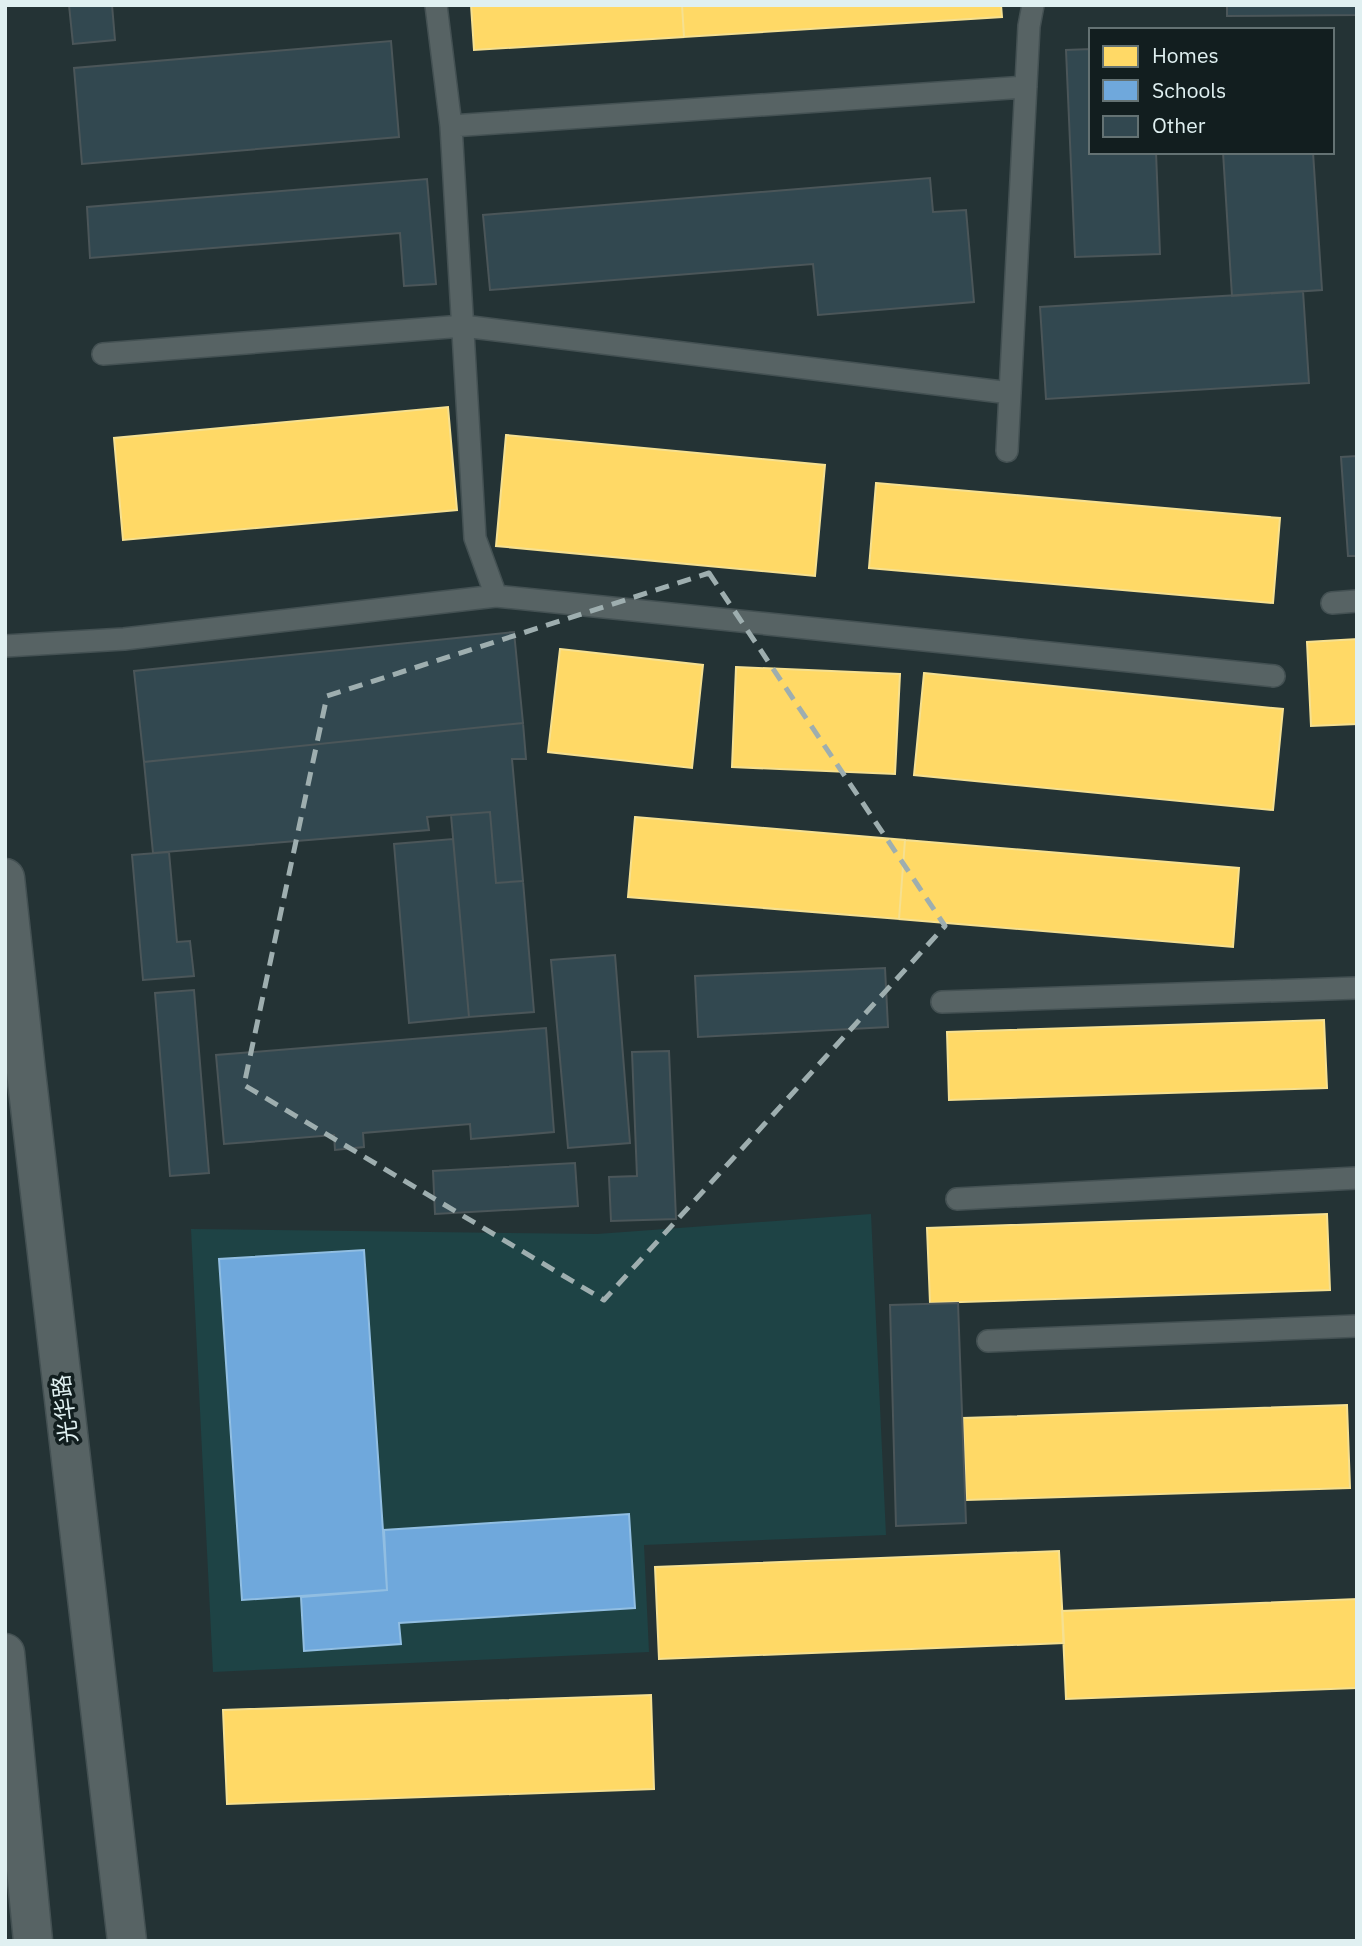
<svg xmlns="http://www.w3.org/2000/svg" width="1362" height="1946" viewBox="0 0 1362 1946" font-family="'IBM Plex Sans','Noto Sans SC',sans-serif">
<rect width="100%" height="100%" fill="#243335"/>
<path fill="#1e4345" d="M871,1214L886,1535L644,1545L649,1652L213,1672L191,1229L597,1234Z"/>
<path fill="#ffd966" stroke="#f6e090" stroke-width="2" d="M471,5H682L684,37L474,50Z
M682,5H1001L1002,17L684,37Z
M448,407L457,510L123,540L114,438Z
M506,435L825,465L815,576L496,546Z
M876,483L1280,518L1273,603L869,568Z
M1357,639V724L1311,726L1307,642Z
M560,649L703,665L692,768L548,752Z
M736,667L900,674L895,774L732,767Z
M924,673L1283,709L1273,810L914,775Z
M635,817L905,840L899,919L628,897Z
M905,840L1239,868L1233,947L899,919Z
M1324,1020L1327,1088L949,1100L947,1032Z
M1327,1214L1330,1290L930,1303L927,1228Z
M1347,1405L1350,1488L966,1500L963,1418Z
M1059,1551L1064,1643L659,1659L655,1567Z
M1357,1599V1688L1066,1699L1062,1611Z
M651,1695L654,1789L227,1804L223,1710Z"/>
<path fill="#6fa8dc" stroke="#91bee2" stroke-width="2" d="M364,1250L387,1590L242,1600L219,1259Z
M629,1514L635,1608L399,1623L401,1644L304,1651L301,1597L387,1590L384,1530Z"/>
<path fill="#324850" stroke="#4b5659" stroke-width="2" d="M69,5H112L115,40L73,44Z
M1227,5H1357V15L1227,16Z
M391,41L399,137L82,164L74,68Z
M1091,49V152H1156L1160,254L1075,257L1066,50Z
M1223,152H1313L1322,290L1232,296Z
M930,178L933,212L966,210L974,302L818,315L813,264L490,290L483,215Z
M427,179L436,284L404,286L400,233L90,258L87,207Z
M1303,291L1309,383L1046,399L1040,307Z
M1357,456V556H1348L1341,457Z
M514,632L523,723L144,762L134,671Z
M523,723L526,759H512L523,881L496,883L490,812L427,817L429,830L153,853L144,762Z
M490,812L496,883L523,881L534,1012L469,1017L451,815Z
M453,839L469,1017L409,1023L394,844Z
M169,852L177,942L190,941L194,976L143,980L132,855Z
M615,955L630,1143L568,1148L551,960Z
M885,968L888,1027L698,1037L695,976Z
M194,990L209,1173L170,1176L155,993Z
M546,1028L554,1132L471,1139L470,1124L363,1133L364,1147L335,1150L334,1135L224,1144L216,1055Z
M669,1051L676,1219L611,1221L609,1177L637,1176L632,1052Z
M575,1163L578,1206L435,1214L433,1171Z
M958,1303L966,1523L896,1526L890,1305Z"/>
<g fill="none" stroke-linecap="round" stroke-linejoin="round">
<defs>
<path id="lane" d="M436,5L451,126L475,538L496,596
M451,126L1026,87
M103,354L463,326L1010,393
M1007,451L1029,26L1033,5
M1332,603L1357,601
M5,646L124,639L496,596L1274,676
M942,1002L1357,988
M957,1199L1357,1178
M988,1341L1357,1326"/>
<path id="secondary" d="M5,878L26,1072L127,1941
M5,1653L33,1941"/>
</defs>
<use href="#lane" stroke="#445153" stroke-width="24"/>
<use href="#secondary" stroke="#445153" stroke-width="41"/>
<use href="#lane" stroke="#576364" stroke-width="21"/>
<use href="#secondary" stroke="#576364" stroke-width="38"/>
</g>
<path fill="none" stroke="#9eaeaf" stroke-width="5" stroke-dasharray="14 9" stroke-linejoin="round" d="M709,573L945,926L604,1300L244,1085L327,696Z"/>
<g text-anchor="middle" stroke-width="7" stroke-linejoin="round" paint-order="stroke">
<g font-size="23" fill="#e0f0f1" stroke="#121e1f">
<text transform="translate(65 1409) rotate(-97)" y="8">光华路</text>
</g>
</g>
<rect width="1362" height="1946" fill="none" stroke="#e0f0f1" stroke-width="14"/>
<rect x="1089" y="28" width="245" height="126" fill="#121e1f" stroke="#647273" stroke-width="2"/>
<rect x="1103" y="46" width="35" height="21" fill="#ffd966" stroke="#647273" stroke-width="2"/>
<text x="1152" y="63" font-size="21" fill="#e0f0f1">Homes</text>
<rect x="1103" y="80" width="35" height="21" fill="#6fa8dc" stroke="#647273" stroke-width="2"/>
<text x="1152" y="98" font-size="21" fill="#e0f0f1">Schools</text>
<rect x="1103" y="116" width="35" height="21" fill="#324850" stroke="#647273" stroke-width="2"/>
<text x="1152" y="133" font-size="21" fill="#e0f0f1">Other</text>
</svg>
